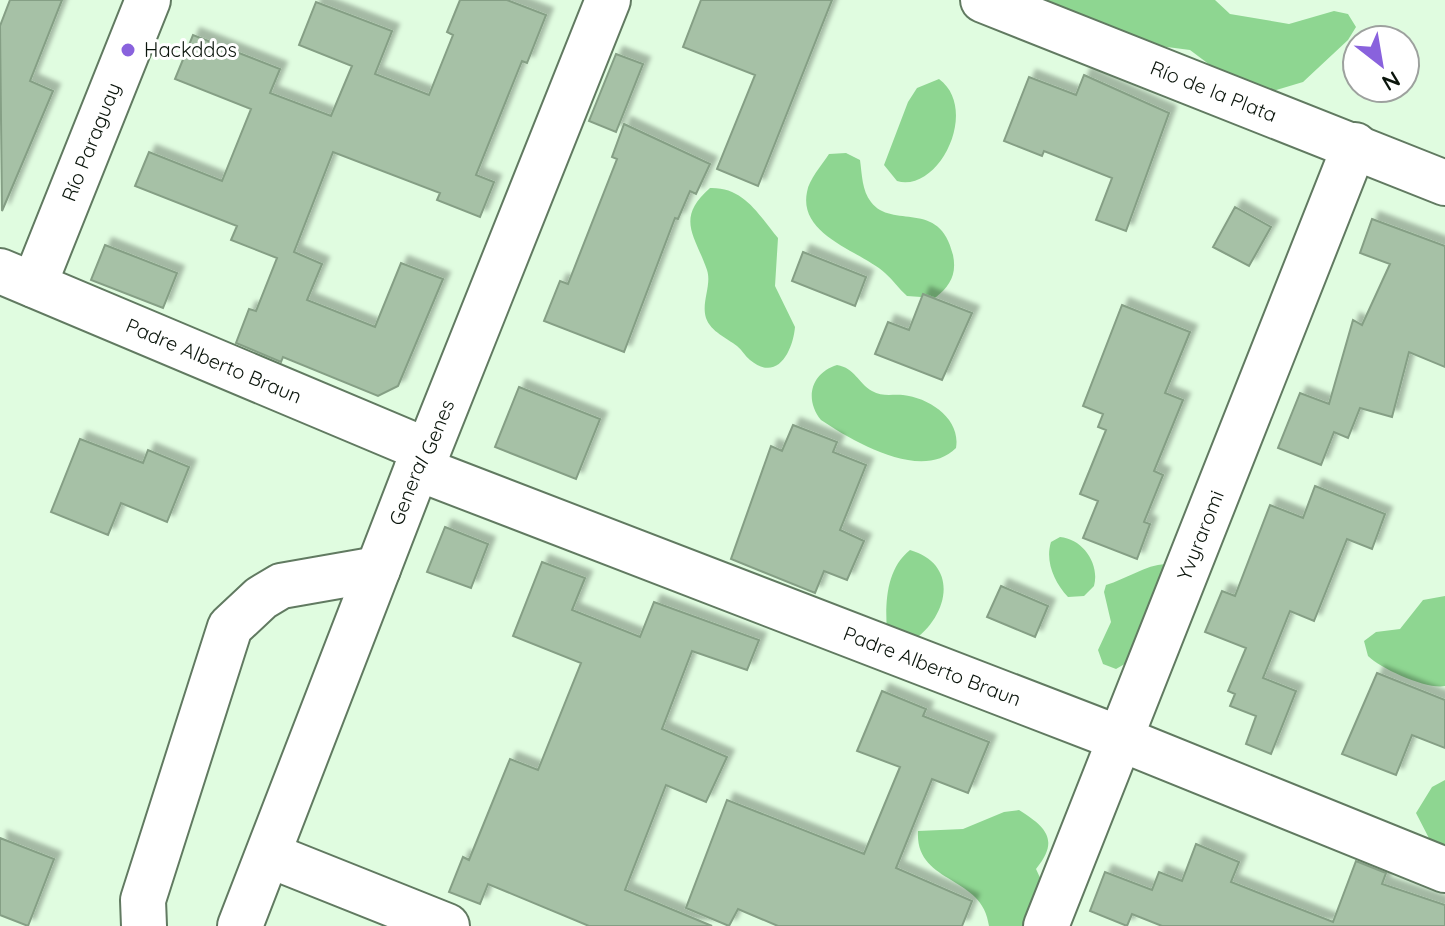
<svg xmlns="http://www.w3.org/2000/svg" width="1445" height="926" viewBox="0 0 1445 926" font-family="Quicksand,sans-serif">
<defs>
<filter id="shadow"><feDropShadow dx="7" dy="-7" stdDeviation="2" flood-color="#0004"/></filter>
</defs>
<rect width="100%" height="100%" fill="#e0fce0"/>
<path fill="#8ed691" d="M1042,0H1215L1230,14L1289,24L1334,11L1348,14L1356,27L1348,40L1303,82L1273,91L1257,89L1214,68L1190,50L1144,44Z
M939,79C980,109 939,193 897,181L884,165L908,102L917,88Z
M846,153L860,160C862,174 862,191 871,202C892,230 940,198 953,255C957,275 950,286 935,298L907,296C899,289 893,280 885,273C861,251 798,236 807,192C809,179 822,165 829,154Z
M710,188C744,187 758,214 778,238L775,286L795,327C793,350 778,383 750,360C745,356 742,350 737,346C727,338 711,332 706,318C701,302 712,285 707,270C695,235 675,219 710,188Z
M837,365C855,368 858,383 872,391C882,397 892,394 903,395C930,398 961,419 956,448C922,482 854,442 821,420C804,399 811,373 837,365Z
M1060,537C1083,539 1100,564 1094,586L1084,596L1068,597C1054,582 1045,561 1051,542Z
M910,550C961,565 948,618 911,642L887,633C885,603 886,569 910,550Z
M1165,564L1135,658L1116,669L1103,664L1098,650L1111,622L1104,592L1106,585C1126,579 1146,565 1165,564Z
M1445,596V686C1428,690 1381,669 1368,656L1364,641L1376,632L1400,629L1423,600Z
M1445,780V854L1433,846L1416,813L1432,787Z
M1019,810C1046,827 1060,840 1036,869L1042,882L1047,926H989C983,874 915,885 918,831L963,829L1004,812Z"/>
<path fill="#a6c1a6" stroke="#859f85" stroke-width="2" filter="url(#shadow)" d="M10,0H62L30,81L53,91L2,211L0,26Z
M460,0H507L546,15L527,63L522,61L476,175L494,182L480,217L437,200L440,193L333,152L294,252L322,264L307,300L375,327L401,263L443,279L398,386L378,396L283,357L281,362L236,343L249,309L256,311L277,258L231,240L237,226L135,186L149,152L222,181L251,109L175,79L193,35L280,69L270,93L331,116L352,66L299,45L316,2L392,31L375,74L429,95L453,35L447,32Z
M701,0H832L758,186L717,169L755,75L683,47Z
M616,54L643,64L616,132L589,121Z
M1084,75L1169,113L1126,231L1096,220L1112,178L1044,151L1042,156L1004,141L1029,77L1076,95Z
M624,124L710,164L696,194L690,191L678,219L675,218L624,352L544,321L560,281L568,284L617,159L612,157Z
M1235,207L1271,227L1249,266L1213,247Z
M1372,219L1445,246V367L1409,352L1392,417L1360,408L1348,438L1334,432L1321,465L1278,448L1300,393L1329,404L1353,320L1362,325L1390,264L1360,253Z
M105,245L177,273L163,308L91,280Z
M803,252L866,277L855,306L792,281Z
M923,294L972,313L942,380L875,354L888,322L909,330Z
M1122,305L1190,332L1165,393L1183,400L1154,471L1163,475L1144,522L1150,524L1137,559L1083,538L1098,501L1080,494L1106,430L1098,427L1103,414L1083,406Z
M519,387L600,419L576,479L495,447Z
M793,425L837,442L833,452L866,465L840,530L864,541L847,580L824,571L815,593L731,559L771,446L782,451Z
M80,439L143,463L148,450L189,467L167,522L121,503L108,535L51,512Z
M1315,486L1385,514L1372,549L1347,539L1314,621L1290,611L1263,678L1296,691L1271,754L1246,744L1256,716L1230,706L1235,694L1228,691L1246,648L1205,632L1222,591L1235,596L1270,505L1303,518Z
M445,527L488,544L471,588L427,572Z
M542,562L585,578L572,610L640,637L654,602L759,640L747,670L692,651L662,729L727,757L706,802L666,785L625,890L712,926H589L488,884L480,904L449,892L463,857L469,860L510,759L538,770L581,663L513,636Z
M1001,586L1048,606L1035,637L987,617Z
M1377,673L1445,700V748L1412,735L1396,775L1342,754Z
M882,691L926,709L923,716L989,742L968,793L932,779L896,868L972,901L962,926H778L738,909L729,926L686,908L727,800L864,854L900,767L857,751Z
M0,838L54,859L28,926L0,915Z
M1196,844L1239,862L1231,882L1333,922L1356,861L1386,873L1382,884L1445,905V926H1162L1132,914L1127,926L1090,911L1105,872L1152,890L1159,872L1182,881Z"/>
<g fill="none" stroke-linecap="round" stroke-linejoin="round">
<defs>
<g id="minor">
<path id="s1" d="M983,0L1445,183"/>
<path id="s2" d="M0,271L428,451"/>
<path id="s3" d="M34,285L148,0"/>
<path id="s4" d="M417,468L1121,739L1445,870"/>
<path d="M269,855L447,926"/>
<path d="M144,926L143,900L230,627L261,598L281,586L378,569"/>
<path id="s5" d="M240,926L417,468L428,451L608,0"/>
<path id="s6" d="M1046,926L1355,145"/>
</g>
</defs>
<use href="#minor" stroke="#617a61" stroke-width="48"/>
<use href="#minor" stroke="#fff" stroke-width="44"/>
</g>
<circle fill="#8962dd" stroke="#fff" stroke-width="3" cx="128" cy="50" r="8"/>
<g text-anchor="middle" stroke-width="6" stroke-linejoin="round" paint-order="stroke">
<g font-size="20" fill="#0b150c" stroke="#fff" text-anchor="start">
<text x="144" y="57">Hackddos</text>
</g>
<g font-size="20" fill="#0b150c" stroke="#fff">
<text dy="7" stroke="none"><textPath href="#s1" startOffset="248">Río de la Plata</textPath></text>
<text dy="7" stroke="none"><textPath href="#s3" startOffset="154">Río Paraguay</textPath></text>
<text dy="7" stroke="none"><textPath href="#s2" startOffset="232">Padre Alberto Braun</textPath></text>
<text dy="7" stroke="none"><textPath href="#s5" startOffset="498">General Genes</textPath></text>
<text dy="7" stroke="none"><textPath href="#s6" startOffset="420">Yvyraromi</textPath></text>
<text dy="7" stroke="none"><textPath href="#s4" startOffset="552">Padre Alberto Braun</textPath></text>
</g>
</g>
<g transform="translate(1381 64) rotate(149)"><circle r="38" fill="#ffffff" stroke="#9da19e" stroke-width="2"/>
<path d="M0-6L14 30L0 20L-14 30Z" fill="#8962dd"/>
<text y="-12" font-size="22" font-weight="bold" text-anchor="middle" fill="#0b150c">N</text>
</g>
</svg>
